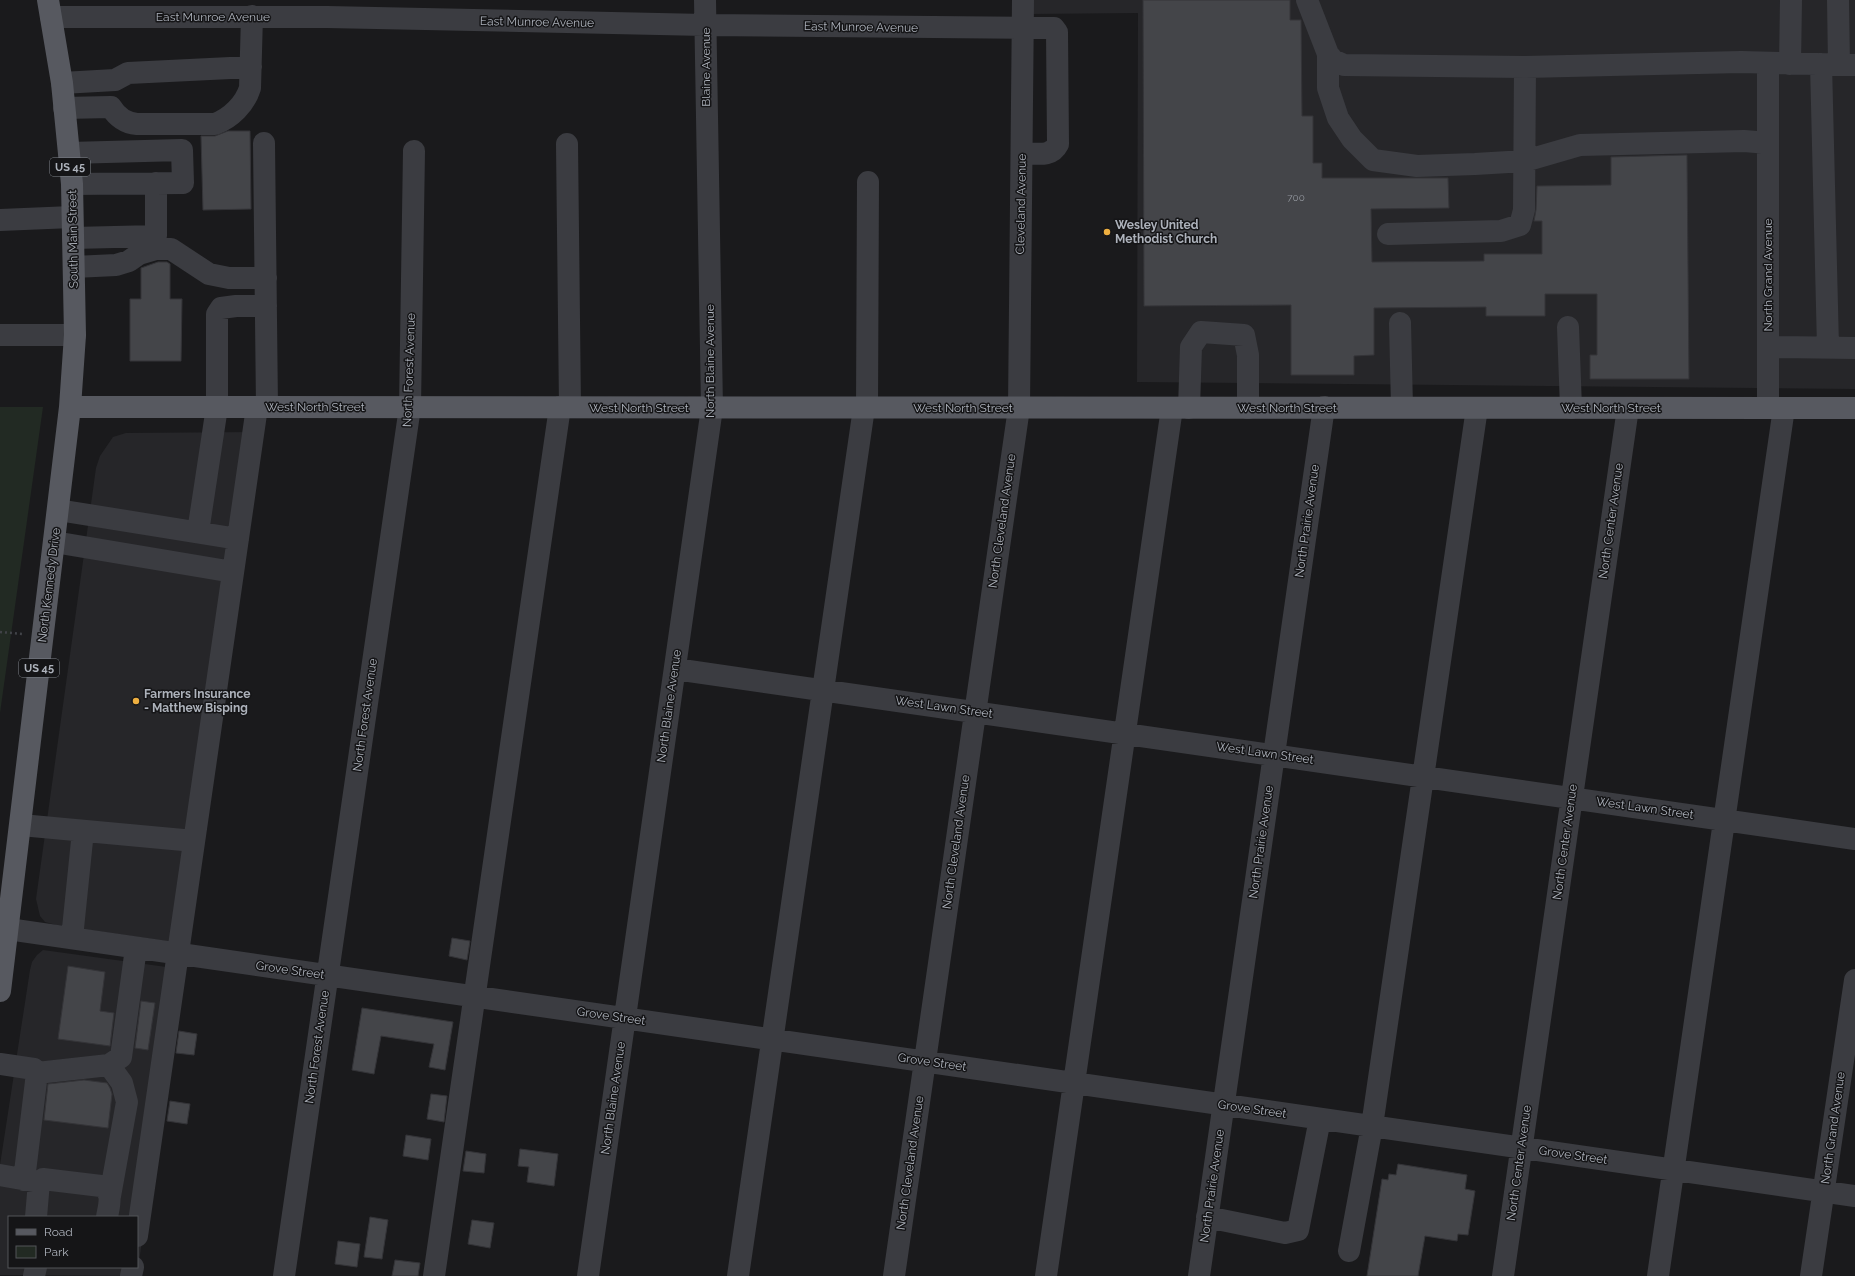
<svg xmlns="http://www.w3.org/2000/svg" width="1855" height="1276" viewBox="0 0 1855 1276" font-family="Raleway,sans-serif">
<rect width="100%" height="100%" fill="#1a1a1c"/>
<path fill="#262629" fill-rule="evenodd" d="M1029,0H1855V389L1137,382L1138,13L1030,14Z
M259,432L185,944L56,925L45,922L40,916L36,899L96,468L100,456L113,437L126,433Z
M43,950L181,969L137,1276L0,1275V1165L30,970L32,962L37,955ZM9,1217H137V1267H9Z"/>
<path fill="#222a23" d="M0,407H43L0,713Z"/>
<path fill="#444549" stroke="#343438" d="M1143,0H1290V20H1301L1302,116H1313V163H1322V178H1448L1449,208L1371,209L1372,262L1484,261V254H1542V221H1534L1536,210L1537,186L1611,185V157L1687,155L1689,379H1590V355H1597V294H1545V316H1486V307L1374,308V355L1354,356V375H1291V305L1144,306Z
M228,131H250L251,209L203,210L201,136H215Z
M158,262H167L170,264V299H182L181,361H130V299H141V268Z
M452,938L470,941L467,960L449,956Z
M68,966L105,972L100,1011L114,1013L110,1046L58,1039Z
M141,1001L155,1003L148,1050L135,1048Z
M362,1008L453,1022L445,1070L429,1067L434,1044L381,1036L374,1074L352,1070Z
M179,1031L197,1034L194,1055L176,1053Z
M84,1080L107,1083L110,1088L112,1094L108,1128L44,1120L48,1084Z
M431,1094L447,1096L444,1122L427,1119Z
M170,1101L190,1104L187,1124L167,1121Z
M406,1135L431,1139L428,1160L403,1156Z
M520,1149L558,1154L554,1186L527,1182L529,1167L518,1166Z
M466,1151L486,1154L484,1173L463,1171Z
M1398,1164L1467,1175L1465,1189L1475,1191L1468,1235L1458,1234L1457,1241L1425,1236L1418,1276H1367L1382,1179L1388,1180L1389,1174L1396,1175Z
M370,1217L388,1220L382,1259L364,1257Z
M472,1220L494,1223L490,1248L468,1244Z
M338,1241L360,1244L357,1267L335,1264Z
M395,1260L420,1263L418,1276H392Z"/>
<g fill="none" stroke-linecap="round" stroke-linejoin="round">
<path stroke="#414348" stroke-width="2.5" stroke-dasharray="2 3" stroke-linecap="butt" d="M0,632L23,634"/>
<path stroke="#3b3c41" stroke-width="22" d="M1307,0L1328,54L1333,60L1344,65L1525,67L1741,62L1855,65
M1838,0L1839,64
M51,17H327L705,25L1054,28L1057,32L1058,144C1051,158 1036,153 1022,153
M1328,54V88L1338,118L1352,139L1373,160L1417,166L1475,164L1525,161L1580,145L1744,141L1768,143
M1768,63V408
M1790,64L1791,0
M1821,64L1828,347
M62,83L115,80L128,73L251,67
M64,108L111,107C117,117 126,123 137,124H215C231,118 245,104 250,88L252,16
M264,143L267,407
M567,144L570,407
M69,153L182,150L183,183L72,184
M0,220L72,217
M1388,234L1501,231L1520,225L1524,210L1525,67
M73,238L156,236V183
M74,267L116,265L129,261L139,254L156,249H171L209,274L229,278H266
M1400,323L1402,407
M1568,327L1571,408
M0,335H75
M1768,347L1855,348
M867,408L868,182
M1189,408L1191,347L1201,332L1244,335L1248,355V408
M58,510L238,539
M198,532L217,407V314L221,308L236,306H266
M54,542L233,572
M675,669L1855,839
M21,825L194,841
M8,929L1855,1196
M72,938L83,831
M0,1064L34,1069L37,1073L24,1180
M109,1065L122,1083L127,1102L110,1196
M37,1073L109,1065L121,1057L136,948
M0,1175L39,1182L43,1179L101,1186C114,1192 109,1205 107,1217
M36,1217L39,1182
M1207,1217L1285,1233L1298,1230L1320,1119
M137,1236L257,407
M1349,1251L1372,1126L1477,408
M34,1276L36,1267
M131,1276L133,1267
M284,1276L410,407L414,151
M434,1276L560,407
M588,1276L712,408L705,0
M738,1276L864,408
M894,1276L1019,408L1023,0
M1046,1276L1172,408
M1199,1276L1324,407
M1503,1276L1628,408
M1658,1276L1784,408
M1811,1276L1855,980"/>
<path stroke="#575960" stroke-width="22" d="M70,407L1855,408
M0,991L70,407L75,335L72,184L62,83L48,0"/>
</g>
<g fill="#eeaf40" stroke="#151517" stroke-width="1.5">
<circle cx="1107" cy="232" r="4"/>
<circle cx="136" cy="701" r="4"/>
</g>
<g text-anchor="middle" stroke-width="3" stroke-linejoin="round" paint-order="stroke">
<g font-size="10" fill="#93979e">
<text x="1296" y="201">700</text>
</g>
<g fill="#151517" stroke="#7f838a" stroke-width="1">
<rect x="50" y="158" width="40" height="18" rx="3"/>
<rect x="19" y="659" width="40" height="18" rx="3"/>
</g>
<g font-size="11" font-weight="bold" fill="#adb2bb">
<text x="70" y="171">US 45</text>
<text x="39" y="672">US 45</text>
</g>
<g font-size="12" fill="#adb2bb" stroke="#151517">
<text x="213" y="21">East Munroe Avenue</text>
<text transform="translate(537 22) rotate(1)" y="4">East Munroe Avenue</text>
<text transform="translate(861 27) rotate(1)" y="4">East Munroe Avenue</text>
<text transform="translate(706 67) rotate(-90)" y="4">Blaine Avenue</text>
<text transform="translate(1021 204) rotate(-89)" y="4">Cleveland Avenue</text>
<text transform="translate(73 239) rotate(-91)" y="4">South Main Street</text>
<text transform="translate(1768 275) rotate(-90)" y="4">North Grand Avenue</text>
<text transform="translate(710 361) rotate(-90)" y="4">North Blaine Avenue</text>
<text transform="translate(409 370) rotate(-88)" y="4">North Forest Avenue</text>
<text x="315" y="411">West North Street</text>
<text x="639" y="412">West North Street</text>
<text x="963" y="412">West North Street</text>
<text x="1287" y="412">West North Street</text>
<text x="1611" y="412">West North Street</text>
<text transform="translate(1002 521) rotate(-82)" y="4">North Cleveland Avenue</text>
<text transform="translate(1307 521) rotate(-82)" y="4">North Prairie Avenue</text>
<text transform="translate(1611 521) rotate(-82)" y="4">North Center Avenue</text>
<text transform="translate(49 585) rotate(-83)" y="4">North Kennedy Drive</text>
<text transform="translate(669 706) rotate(-82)" y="4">North Blaine Avenue</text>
<text transform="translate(944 707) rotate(8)" y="4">West Lawn Street</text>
<text transform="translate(365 715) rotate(-82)" y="4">North Forest Avenue</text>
<text transform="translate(1265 753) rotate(8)" y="4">West Lawn Street</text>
<text transform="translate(1645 808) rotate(8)" y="4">West Lawn Street</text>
<text transform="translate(956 842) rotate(-82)" y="4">North Cleveland Avenue</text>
<text transform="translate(1261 842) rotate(-82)" y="4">North Prairie Avenue</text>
<text transform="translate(1565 842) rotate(-82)" y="4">North Center Avenue</text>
<text transform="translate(290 970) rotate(8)" y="4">Grove Street</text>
<text transform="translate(611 1016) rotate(8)" y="4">Grove Street</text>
<text transform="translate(317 1047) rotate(-82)" y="4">North Forest Avenue</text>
<text transform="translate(932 1062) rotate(8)" y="4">Grove Street</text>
<text transform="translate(613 1098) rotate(-82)" y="4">North Blaine Avenue</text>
<text transform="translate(1252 1109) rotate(8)" y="4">Grove Street</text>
<text transform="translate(1833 1128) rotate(-82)" y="4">North Grand Avenue</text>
<text transform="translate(1573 1155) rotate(8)" y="4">Grove Street</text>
<text transform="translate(910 1163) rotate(-82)" y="4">North Cleveland Avenue</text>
<text transform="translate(1519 1163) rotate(-82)" y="4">North Center Avenue</text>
<text transform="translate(1212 1186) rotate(-82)" y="4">North Prairie Avenue</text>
</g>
<g font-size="12" font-weight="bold" fill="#adb2bb" stroke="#151517" text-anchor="start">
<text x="1115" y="229">Wesley United<tspan x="1115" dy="14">Methodist Church</tspan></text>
<text x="144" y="698">Farmers Insurance<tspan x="144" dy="14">- Matthew Bisping</tspan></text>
</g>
</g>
<rect x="8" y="1216" width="130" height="52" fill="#151517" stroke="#525459"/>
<rect x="16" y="1229" width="20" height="6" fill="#575960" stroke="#525459"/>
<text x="44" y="1236" font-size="12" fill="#adb2bb">Road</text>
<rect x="16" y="1246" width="20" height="12" fill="#222a23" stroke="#525459"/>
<text x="44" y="1256" font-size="12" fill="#adb2bb">Park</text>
</svg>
